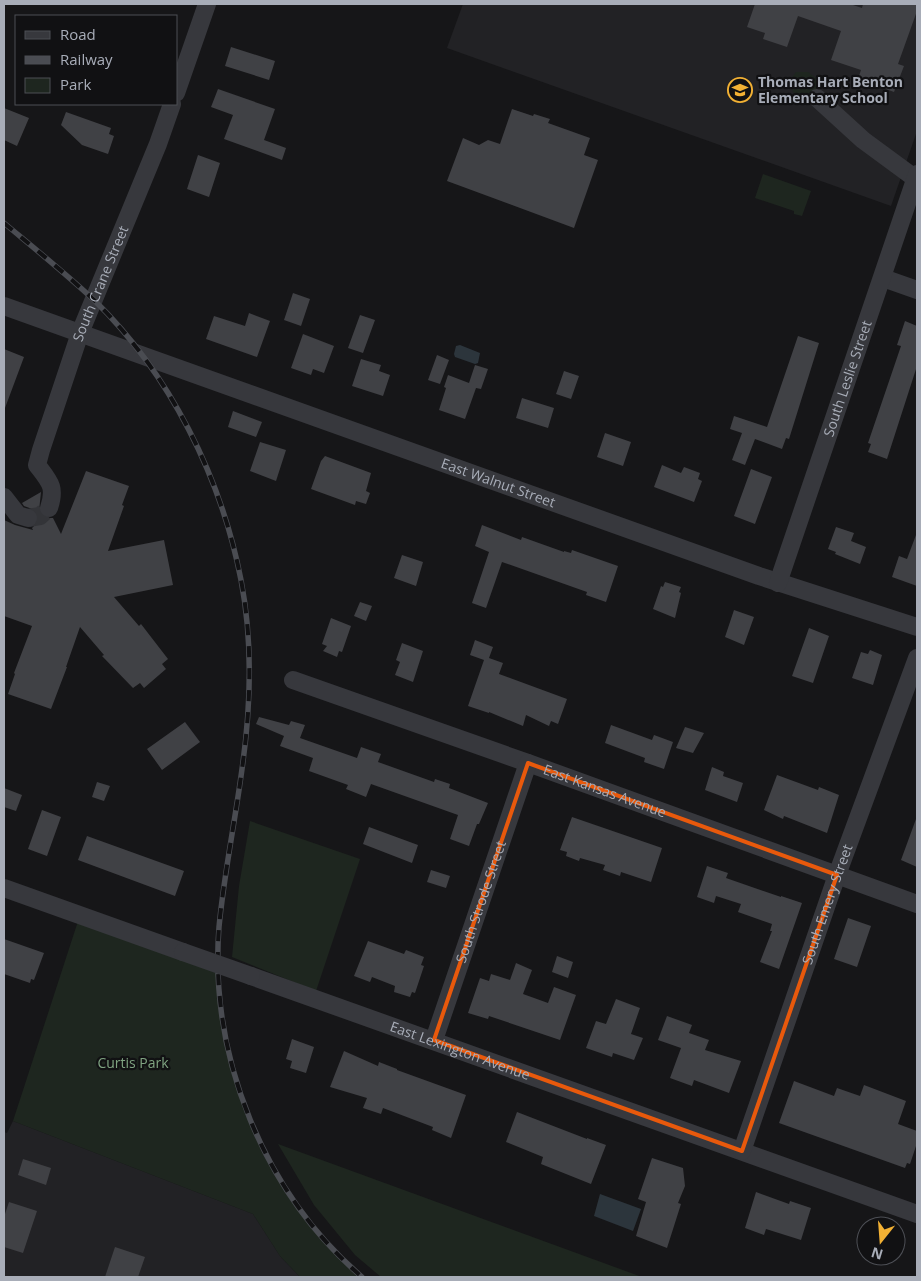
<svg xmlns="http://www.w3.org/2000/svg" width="921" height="1281" viewBox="0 0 921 1281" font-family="'Open Sans',sans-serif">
<rect width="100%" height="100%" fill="#161618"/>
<path fill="#222225" d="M463,4H917V131L891,206L447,48Z
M13,1121L253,1214L280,1256L300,1277H4V1132L7,1133Z"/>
<path fill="#1e261f" d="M796,72H808L817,79L818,88L811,96H799L793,92L791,79Z
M763,174L811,191L802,216L794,214V211L755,198Z
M250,821L360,859L316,991L232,957L239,886Z
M80,915L218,964C220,1000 224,1038 234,1073C255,1149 303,1226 362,1277H300L280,1256L253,1214L13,1121Z
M278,1144L642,1277H381L355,1255L314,1205Z"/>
<path fill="#2c353c" d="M460,345L480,353L478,363L475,364L455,357L454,354L456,346Z
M600,1194L641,1209L633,1231L594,1216Z"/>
<path fill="#404145" d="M755,4H850L862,8L863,4H917V11L898,64L904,66L894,92L858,79L861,70L831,60L841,31L798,16L787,47L763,39L765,33L747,27Z
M231,47L275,61L269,80L225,66Z
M218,89L275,109L264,140L286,148L282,160L224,139L233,115L211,107Z
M4,108L29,118L17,146L4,140Z
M512,109L533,116L534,114L550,119L548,123L590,138L584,155L598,160L574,228L447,181L463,138L479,145L488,140L500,144Z
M66,112L111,128L109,134L114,136L108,154L82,145L61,125Z
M198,155L220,163L209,197L187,189Z
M293,293L310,299L301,326L284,320Z
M249,313L270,321L257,357L206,339L214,316L245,326Z
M360,315L375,320L363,353L348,348Z
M905,321L917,326V366L887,459L868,452L871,444L868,443L901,346L897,345Z
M303,334L334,346L324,373L313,369L311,375L291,368Z
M798,336L819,343L789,439L786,438L782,449L755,439L745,465L732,460L742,433L730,429L734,416L767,427Z
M4,349L24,357L5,408H4Z
M437,355L449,360L440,384L428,380Z
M361,359L381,365L379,371L390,375L383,396L352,386Z
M475,365L488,369L481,389L476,388L465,419L439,410L446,388L444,387L448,375L469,383Z
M564,371L579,376L571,399L556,394Z
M522,398L554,408L548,428L516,418Z
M233,411L262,422L256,437L228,427Z
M605,433L631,442L623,466L597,457Z
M260,442L286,450L276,481L250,471Z
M325,456L371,473L366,491L370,493L366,504L356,501L355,505L311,489L321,461Z
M662,465L681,473L684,467L700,473L698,479L702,481L694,502L654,487Z
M751,469L772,477L755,524L734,516Z
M86,471L129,486L122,505L124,506L108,551L164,540L173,585L114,597L139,626L141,624L168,659L162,664L166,669L144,688L140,683L133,688L102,656L104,655L80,627L66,667H67L51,709L8,694L15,674L14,673L32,626L4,616V520L15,525L33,530L32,528L38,522V515L35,510L24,506L22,503L41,492L39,511L46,518H53L61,534Z
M482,525L521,540L522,537L564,552V551L571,553L572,550L618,566L606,602L586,595L587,592L502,562L486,608L472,603L489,552L475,546Z
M836,527L854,533L851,541L866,547L860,564L835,554L836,552L828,549Z
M916,535L917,536V586L892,577L899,556L907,559Z
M402,555L423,562L416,586L394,578Z
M665,582L681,587L679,592L681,593L675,618L653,609L661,586L663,587Z
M360,602L372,606L366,621L354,616Z
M734,610L754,617L744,645L725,637Z
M331,618L351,626L342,652L339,651L337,657L323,651L327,646L322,644Z
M809,628L829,636L813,683L792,676Z
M475,640L493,647L489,658L503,663L499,674L567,699L558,724L551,721L549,726L526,715L523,726L489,712V713L468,706L484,660L470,655Z
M402,643L423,651L413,682L395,675L400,662L396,660Z
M870,650L882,655L873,685L852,678L861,652L868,654Z
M259,717L289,725L291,721L305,725L300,738L357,758L361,747L381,754L378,762L434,782L435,779L450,784L449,788L488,803L479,824H477L469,846L450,839L458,815L371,784L366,797L346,789L348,785L309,771L313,758L280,746L284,736L256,724Z
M185,722L200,742L162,770L147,749Z
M611,725L652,740L654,735L673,742L664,769L644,762L645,758L605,743Z
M685,727L704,733L693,753L676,748Z
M712,767L724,772L723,776L743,783L737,802L705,790Z
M777,775L818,790L819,787L839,795L827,833L784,816L783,819L764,810Z
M97,782L110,786L104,801L92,797Z
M4,788L22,795L16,811L4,807Z
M42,810L61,817L47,856L28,849Z
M572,817L662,848L651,882L621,872L620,876L603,870L605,865L580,858L579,861L566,856L567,852L560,850Z
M916,819L917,820V867L901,860Z
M369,827L418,845L412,863L363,844Z
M87,836L184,871L175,896L78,860Z
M707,866L728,873L726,878L781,897V896L802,903L779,969L760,962L772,931H770L772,924L738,912L741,904L716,896L714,903L697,897Z
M431,870L450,876L446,888L427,882Z
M848,918L871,926L857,967L834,959Z
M4,939L44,953L34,980L31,979L30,983L4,974Z
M368,941L404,954L406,950L424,957L421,965L424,966L415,993L412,992L410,997L394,992L395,986L372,977L370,982L354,976Z
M557,956L573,962L568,978L552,972Z
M516,963L532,970L523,994L548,1003L554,987L576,995L560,1040L489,1016L488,1019L468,1013L480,978L489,981L491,974L510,980Z
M616,999L640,1008L631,1034L643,1038L634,1060L613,1053L612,1057L586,1048L596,1021L606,1024Z
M667,1016L692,1025L689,1033L709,1040L705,1050L741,1061L729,1093L694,1080L692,1086L670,1078L681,1048L658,1040Z
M292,1039L314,1047L306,1073L290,1068L292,1061L286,1059Z
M344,1051L378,1066L379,1062L397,1069V1070L466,1095L451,1138L432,1130L433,1127L383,1108L381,1114L363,1108L367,1098L330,1087Z
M794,1081L834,1096L837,1088L860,1096L864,1085L906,1101L898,1124L917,1131V1143L910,1164L907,1163L905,1168L779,1123Z
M517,1112L587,1139V1138L606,1145L591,1184L541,1164L543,1157L506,1142Z
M652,1158L683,1168L685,1186L678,1203L681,1204L667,1248L636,1236L646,1202L638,1199Z
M23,1159L51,1168L46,1185L18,1175Z
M756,1192L789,1204L790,1201L811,1208L801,1240L766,1229L764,1235L745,1228Z
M9,1202L37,1211L23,1253L4,1247V1217Z
M115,1247L145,1257L138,1277H105Z"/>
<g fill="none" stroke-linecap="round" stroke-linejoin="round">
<path stroke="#333438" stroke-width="18" stroke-dasharray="18 9" stroke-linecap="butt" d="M28,518L40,516L49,508"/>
<g stroke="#37383d" stroke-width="18">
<path d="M176,93L207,4"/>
<path d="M817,98L863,140L916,179"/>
<path d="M883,278L917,290"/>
<path id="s1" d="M4,306L759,576L917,627"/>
<path d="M4,497L18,515L28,518"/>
<path id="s2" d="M49,508C56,487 50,482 37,465L41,450L80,333L158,144L172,104"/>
<path id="s3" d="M778,583L917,174"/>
<path id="s4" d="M293,680L528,763L917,904"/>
<path d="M4,888L183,952"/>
<path id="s5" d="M251,976L917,1214"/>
<path id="s6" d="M434,1040L528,763"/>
<path id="s7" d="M742,1151L837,875L917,658"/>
</g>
<defs>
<path id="rail" d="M4,223C34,248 65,273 94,300C170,374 221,477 241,580C253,642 251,706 242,769C235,822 224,874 219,927C209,1057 264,1193 362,1277"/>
</defs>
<use href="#rail" stroke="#4a4c52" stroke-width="5.5"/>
<use href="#rail" stroke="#111113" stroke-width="4" stroke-dasharray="11" stroke-linecap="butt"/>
<path stroke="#37383d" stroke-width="18" d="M183,952L251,976"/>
</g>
<path fill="none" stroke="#e8590c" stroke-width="4" stroke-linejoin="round" d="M528,763L837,875L742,1151L434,1040Z"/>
<defs>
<symbol id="school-ring" viewBox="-11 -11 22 22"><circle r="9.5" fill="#111113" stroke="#f2b134" stroke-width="1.5"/><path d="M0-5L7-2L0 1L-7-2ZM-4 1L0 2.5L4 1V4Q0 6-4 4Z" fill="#f2b134"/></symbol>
</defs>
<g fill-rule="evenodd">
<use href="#school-ring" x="726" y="76" width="28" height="28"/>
</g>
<g text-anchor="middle" stroke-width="4.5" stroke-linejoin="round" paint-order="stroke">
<g font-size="14" font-weight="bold" fill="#a8adb8" stroke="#111113" text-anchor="start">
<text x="758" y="87">Thomas Hart Benton<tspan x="758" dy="16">Elementary School</tspan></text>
</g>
<g font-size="14" fill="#a8adb8" stroke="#111113">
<text dy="5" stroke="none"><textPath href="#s2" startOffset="240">South Crane Street</textPath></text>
<text dy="5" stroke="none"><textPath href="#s3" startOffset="216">South Leslie Street</textPath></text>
<text dy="5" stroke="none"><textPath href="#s1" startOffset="525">East Walnut Street</textPath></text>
<text dy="5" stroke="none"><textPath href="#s4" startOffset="331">East Kansas Avenue</textPath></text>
<text dy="5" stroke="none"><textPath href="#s6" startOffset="146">South Strode Street</textPath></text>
<text dy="5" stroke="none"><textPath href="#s7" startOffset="261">South Emery Street</textPath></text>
<text dy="5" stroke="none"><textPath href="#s5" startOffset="222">East Lexington Avenue</textPath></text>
</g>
<g font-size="14" fill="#7fa381" stroke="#111113">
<text x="133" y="1068">Curtis Park</text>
</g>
</g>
<rect width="921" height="1281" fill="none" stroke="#a8adb8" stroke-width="10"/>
<rect x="15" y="15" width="162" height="90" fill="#111113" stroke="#4d4f55"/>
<rect x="25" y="31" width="25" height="8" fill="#37383d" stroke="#4d4f55"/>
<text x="60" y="40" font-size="15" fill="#a8adb8">Road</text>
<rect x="25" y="56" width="25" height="8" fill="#4a4c52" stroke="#4d4f55"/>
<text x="60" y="65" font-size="15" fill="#a8adb8">Railway</text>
<rect x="25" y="78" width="25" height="15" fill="#1e261f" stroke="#4d4f55"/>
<text x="60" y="90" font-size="15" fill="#a8adb8">Park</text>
<g transform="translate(881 1241) rotate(197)"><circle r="24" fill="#111113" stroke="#4d4f55"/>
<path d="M0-4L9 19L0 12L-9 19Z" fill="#f2b134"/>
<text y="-8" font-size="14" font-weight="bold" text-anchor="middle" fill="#a8adb8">N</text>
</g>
</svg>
